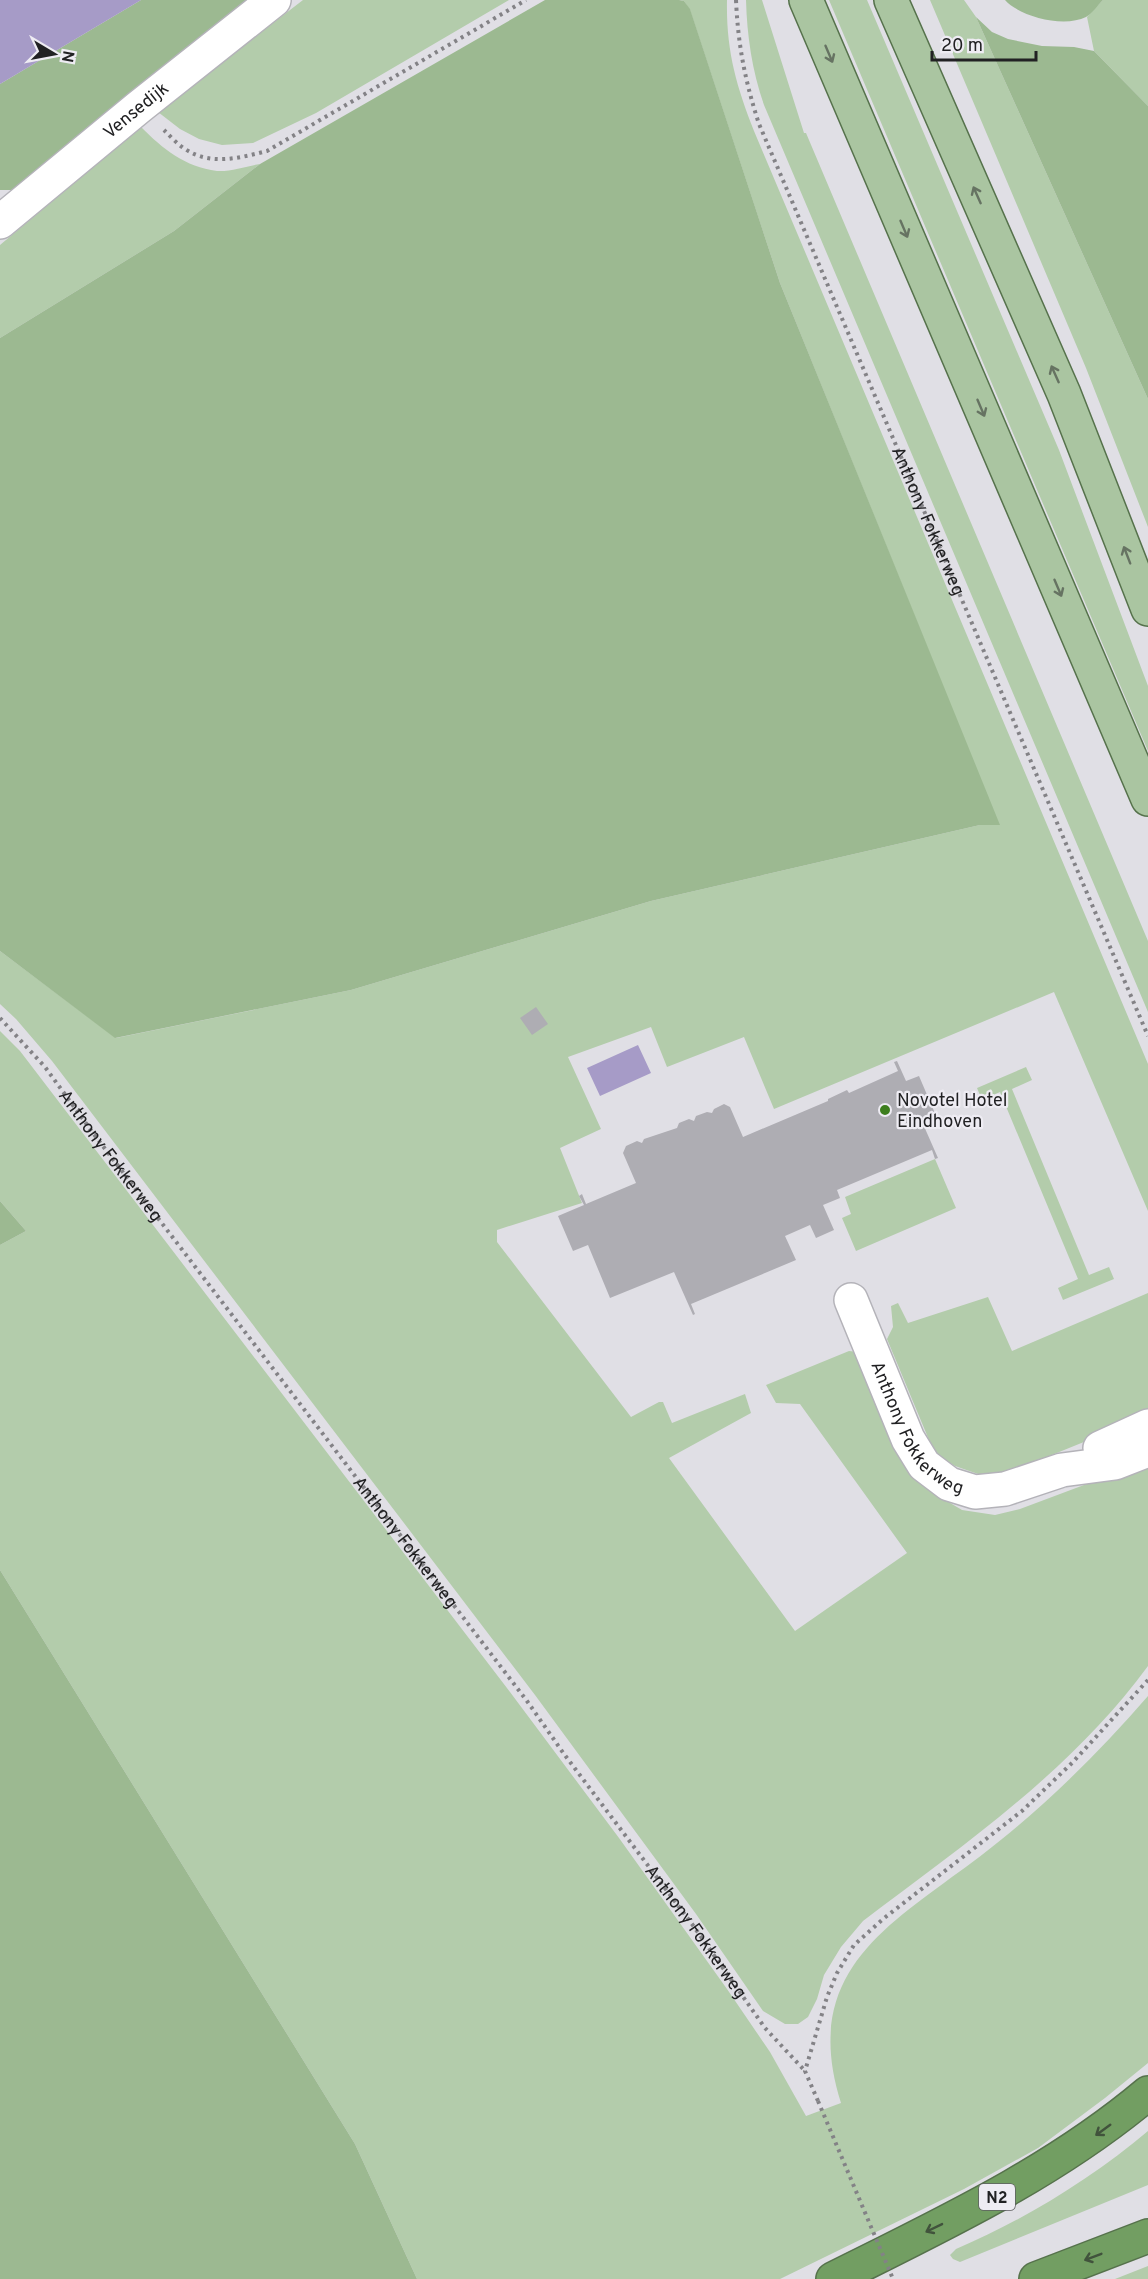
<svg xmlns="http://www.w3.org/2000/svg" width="1148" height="2279" viewBox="0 0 1148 2279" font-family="Overpass,sans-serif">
<rect width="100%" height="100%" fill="#e0dfe5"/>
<path fill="#b3ccab" d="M303,0H509L316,113L253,143L222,145L199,139L180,129L158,112Z
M679,0H727C726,50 736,85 754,131L1148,1064V1211L1054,992L774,1109L744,1037L667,1067L651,1027L568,1057L601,1129L560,1148L582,1203L497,1230V1242L631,1417L659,1402H663L672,1423L745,1394L751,1413L669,1458L795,1631L907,1553L800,1404L776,1403L766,1385L849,1351L858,1352L935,1494L962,1510L995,1515L1020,1509L1148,1461V1666C1072,1770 964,1845 863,1921L841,1947L824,1975L817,1999L808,2017L798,2024H785L763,2011L696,1914L535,1695L52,1061L16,1019L0,1004V951L116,1038L351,990L651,901L980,825H999L780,283L690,10L684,1Z
M746,0H762L804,133H806L1148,941V1012L764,105C752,70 747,36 746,0Z
M829,0H867L1059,450L1148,686V751Z
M930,0H964L976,17L1148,399V527L1086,368Z
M1103,0H1148V106L1094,51L1087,17Z
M141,127C163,149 185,167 217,171C230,172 247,166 260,164L174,231L0,338V245Z
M0,1031L20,1051L510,1692L619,1838L727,1989L770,2052L806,2116L841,2103C795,1958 909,1916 1002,1839C1055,1796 1103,1748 1148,1696V2063L1105,2098L1038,2148L964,2189L780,2279H417L355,2144L0,1570V1245L26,1231L0,1201Z
M1026,1067L1032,1080L1012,1089L1089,1275L1109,1267L1114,1279L1063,1300L1058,1288L1078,1279L1000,1092L982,1100L977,1088Z
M935,1159L956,1208L856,1251L842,1218L851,1214L845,1197Z
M1148,1293V1416L1005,1474H978L955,1466L939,1456L929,1440L887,1339L893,1327L891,1306L898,1303L908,1323L988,1297L1012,1351Z
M1148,2131V2185L960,2262L953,2259L950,2255L956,2249C1024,2220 1091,2179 1148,2131Z
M1148,2266V2279H1115Z"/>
<path fill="#9cb991" d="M141,0H252L15,190H0V84Z
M545,0H679L684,1L690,9L780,283L1000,825H980L651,901L351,990L115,1038L0,951V338L174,231L260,164Z
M1005,0H1103C1098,5 1092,14 1086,17C1064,28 1020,17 1005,0Z
M976,17L992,32L1008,39L1042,46L1074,47L1094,51L1148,106V399Z
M0,1201L26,1231L0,1245Z
M0,1570L355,2144L417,2279H0Z"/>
<path fill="#a69bc7" d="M0,0H141L0,84Z
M638,1045L651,1073L600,1096L587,1068Z"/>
<path fill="#aeadb3" d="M536,1007L548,1024L532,1035L520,1018Z
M897,1061L906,1081L919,1076L937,1118L923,1124L938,1158L935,1159L932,1150L837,1190L840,1198L823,1205L834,1230L816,1238L810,1225L785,1236L796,1260L691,1304L695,1314L693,1315L674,1272L610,1298L588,1245L573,1251L558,1216L584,1205L579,1196L582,1194L586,1204L636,1183L623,1153L626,1146L637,1141L642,1143L644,1139L677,1128L679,1123L689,1119L694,1121L696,1116L707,1112L712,1113L714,1109L724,1104L730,1107L743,1137L828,1101V1099L847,1090L849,1093L898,1071L894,1062Z"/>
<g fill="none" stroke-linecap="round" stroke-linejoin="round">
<defs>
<g id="minor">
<path id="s3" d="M0,222L139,107L274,0"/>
<path id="s4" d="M851,1300L908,1439L924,1465L949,1484L975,1492L1005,1489L1062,1470L1115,1463L1148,1450"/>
<path d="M1100,1448L1148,1426"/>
</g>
<path id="major" d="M806,0L1148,799
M891,0L1064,394L1148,609"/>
<path id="highway" d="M833,2279C943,2224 1053,2173 1148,2093
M1036,2279L1148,2236"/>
</defs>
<use href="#minor" stroke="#b4b3b9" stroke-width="36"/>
<use href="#major" stroke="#56724c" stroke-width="36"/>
<use href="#highway" stroke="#56724c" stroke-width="36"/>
<g stroke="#838286" stroke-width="4" stroke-dasharray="3 4.5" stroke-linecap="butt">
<path id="s1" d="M736,0C738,45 745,81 759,124L1148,1036"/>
<path d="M164,130C170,136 177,144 185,149C211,166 239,158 267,151L526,0"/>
<path id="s2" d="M0,1018L45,1067L96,1137L527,1701L564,1754L692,1924L765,2028L805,2071"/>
<path d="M818,2101L805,2071L827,1997L837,1973L854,1945L883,1919L1022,1811L1073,1762L1148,1680"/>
</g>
<use href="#minor" stroke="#fff" stroke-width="33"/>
<use href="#major" stroke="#aac5a1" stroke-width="33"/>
<use href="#highway" stroke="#729e62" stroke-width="33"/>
<path stroke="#838286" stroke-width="4" stroke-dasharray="3 4.5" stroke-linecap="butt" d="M818,2101L893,2279"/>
</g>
<defs><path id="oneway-shaft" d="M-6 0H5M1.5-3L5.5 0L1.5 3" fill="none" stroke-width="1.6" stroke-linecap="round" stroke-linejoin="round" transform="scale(1.5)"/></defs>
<g stroke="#667362">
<use href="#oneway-shaft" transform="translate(829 54) rotate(67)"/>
<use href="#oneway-shaft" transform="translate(977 195) rotate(-114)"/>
<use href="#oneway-shaft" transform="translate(904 229) rotate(67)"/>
<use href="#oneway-shaft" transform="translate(1055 374) rotate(-114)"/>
<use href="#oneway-shaft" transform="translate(981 408) rotate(67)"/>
<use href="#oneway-shaft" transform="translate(1127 555) rotate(-111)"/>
<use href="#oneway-shaft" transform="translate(1058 588) rotate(67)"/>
</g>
<g stroke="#41533c">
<use href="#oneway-shaft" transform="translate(1103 2130) rotate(144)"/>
<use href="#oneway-shaft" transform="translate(934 2228) rotate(154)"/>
<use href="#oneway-shaft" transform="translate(1093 2257) rotate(159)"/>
</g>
<circle fill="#3d7e1e" stroke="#eeecf3" stroke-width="2" cx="885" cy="1110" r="6"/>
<g text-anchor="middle" stroke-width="4.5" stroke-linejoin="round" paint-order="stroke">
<rect fill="#eeecf3" stroke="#5e5e61" stroke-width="1.5" x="979" y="2184" width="36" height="26" rx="4.5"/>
<g font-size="16" font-weight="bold" fill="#212123">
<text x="997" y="2203">N2</text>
</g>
<g font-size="18" fill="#212123" stroke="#eeecf3">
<text dy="6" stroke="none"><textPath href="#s3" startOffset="176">Vensedijk</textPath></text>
<text dy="6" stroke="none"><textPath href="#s1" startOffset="558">Anthony Fokkerweg</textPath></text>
<text dy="6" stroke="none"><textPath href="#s2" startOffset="177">Anthony Fokkerweg</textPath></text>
<text dy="6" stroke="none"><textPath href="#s4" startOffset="147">Anthony Fokkerweg</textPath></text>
<text dy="6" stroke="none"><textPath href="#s2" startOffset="663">Anthony Fokkerweg</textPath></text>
<text dy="6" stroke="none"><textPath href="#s2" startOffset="1149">Anthony Fokkerweg</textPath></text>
</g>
<g font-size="18" fill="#212123" stroke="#eeecf3" text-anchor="start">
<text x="897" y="1106">Novotel Hotel<tspan x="897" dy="21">Eindhoven</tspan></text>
</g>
</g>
<g transform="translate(54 54) rotate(100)" stroke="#eeecf3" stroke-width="4.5" paint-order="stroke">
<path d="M0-4.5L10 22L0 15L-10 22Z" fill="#212123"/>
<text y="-9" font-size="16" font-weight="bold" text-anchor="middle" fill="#212123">N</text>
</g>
<path d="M932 51v9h104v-9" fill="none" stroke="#212123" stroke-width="3"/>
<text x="941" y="51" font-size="18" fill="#212123" stroke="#eeecf3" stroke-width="4.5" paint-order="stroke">20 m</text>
</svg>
